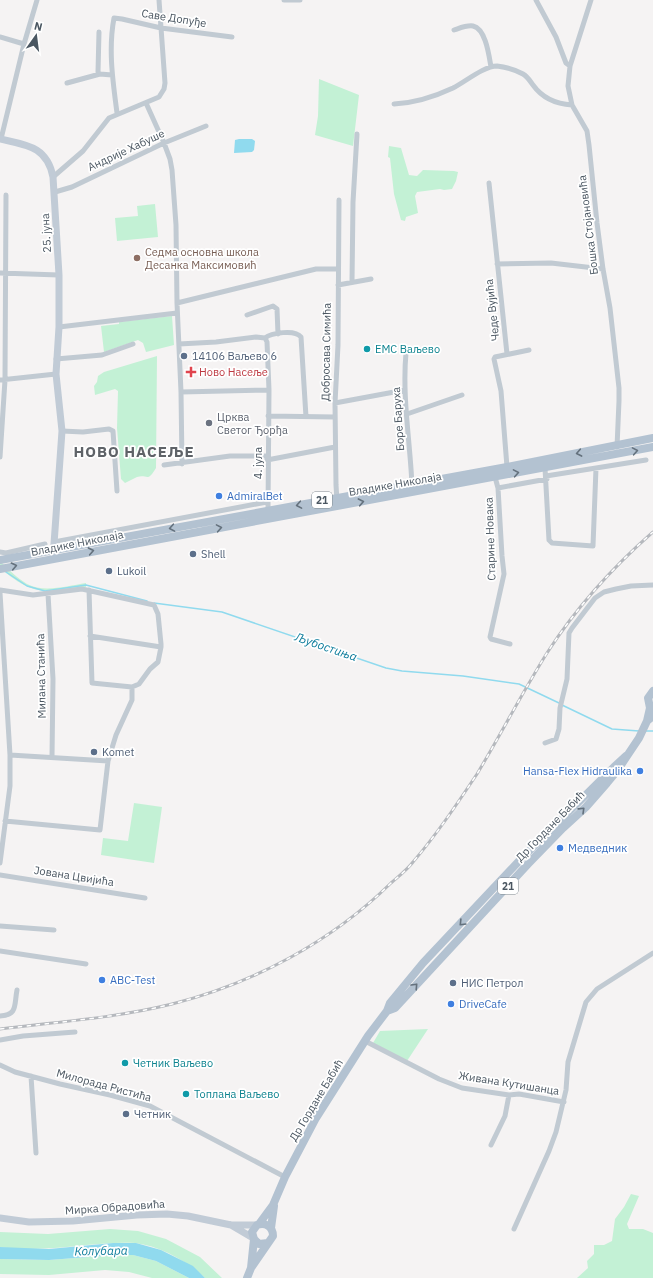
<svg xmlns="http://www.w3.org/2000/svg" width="653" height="1278" viewBox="0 0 653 1278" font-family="'IBM Plex Sans',sans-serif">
<rect width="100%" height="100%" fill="#f5f3f3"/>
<path fill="#c3f1d5" d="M319,79L359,95L353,146L315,135L318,116Z
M389,146L401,148L409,175L417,176L423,170L454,171L458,172L456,181L452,189L444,190L440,189L417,192L415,196L418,213L406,217L405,221L401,220L394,194L390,158L388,157Z
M155,204L158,237L117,241L115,218L138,216L137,206Z
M172,316L174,345L146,352L143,343L138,340L104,352L101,326L119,324V322Z
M157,356L156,468C147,483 148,474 137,477C133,479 129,481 125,483L121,479L117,428L118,391L115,389L95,395L94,386L97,382L98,376L104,372Z
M0,561C8,569 17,578 27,584C44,593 67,586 86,583V587C45,592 34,597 0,568Z
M134,803L162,807L154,863L101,855L103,838L128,841Z
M428,1029L407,1061L373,1043L380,1031Z
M631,1194L639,1196L627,1224L629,1229H643L653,1233V1278H577L588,1268L587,1261L594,1254V1245H604L612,1241L615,1219L624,1207Z
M110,1229L138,1231L166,1239L200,1257L222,1278H205C187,1261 160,1246 135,1243C118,1242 102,1244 86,1245C58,1248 28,1251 0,1247V1232L48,1234Z
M115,1255H133L156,1261L189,1278H152L129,1272L105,1270L49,1275L0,1274V1259L49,1260Z"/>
<path fill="#90daee" d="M239,139H252L255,141L254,150L252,152L234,153L235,140Z
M113,1243H136L161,1250L193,1266L205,1278H189L156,1261L133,1255H115L49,1260L0,1259V1247L49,1249Z"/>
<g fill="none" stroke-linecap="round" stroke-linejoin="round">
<path stroke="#90daee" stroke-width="1.5" d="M6,572L27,586L45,591L86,585L147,601
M154,603L222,612L386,668L402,671L463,676L519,684L559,703
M562,705L612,729L639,731
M645,731H653"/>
<path stroke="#c1cad2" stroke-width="5" d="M284,0H300
M536,0L556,37L566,63L570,66
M591,0L570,66L568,86L572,105L587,131L589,145L597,223L603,269L610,308L619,388V401L617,447
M454,30C460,28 467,25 473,26C486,29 489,56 491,67
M99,32L98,72L100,74L112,75
M0,37L24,44
M67,83L100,74
M146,103L164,143L170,159L172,170L176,225L177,303L181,392L182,464
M394,104C414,103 436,96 453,88C465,82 484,66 497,66C505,67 516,70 523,74C528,77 530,81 533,85C543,99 556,104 572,105
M117,113C113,82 108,50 114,18L122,19L161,28L232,37
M1,139L24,44L37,0
M53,177L83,151L109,118L159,97L164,89L165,83L159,0
M489,183L507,354
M55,192L72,187L164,143L206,126
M497,264L551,263L603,269
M0,273L59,275
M352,282L353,202L357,134
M338,285L371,279
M177,303L316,269H338
M247,315L273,306L277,309L278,334
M59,327L177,313
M265,338C271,333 295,329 301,337L306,417
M179,344L216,342L256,337L265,338L267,342L269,390L268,511
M406,353C402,396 410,441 412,485
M56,359L102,355L133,344
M0,380L56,374
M181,392L269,390
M335,403L405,390
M407,414L462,395
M268,416L335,417
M62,431L83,432L109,429L113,431L117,491
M0,457L5,380L6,195
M267,460L335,447
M164,465L230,456H267
M507,467L501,391L494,359L495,357L529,350
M545,468L549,540L552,543L593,546L596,468
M546,476L646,460
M495,477L498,488L502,556L504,574L490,637L491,639L510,644
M498,488L547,479
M337,501L336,485L335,403L338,345L339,200
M54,542L267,502
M0,552L6,553L45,544
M0,590L33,595L82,589L154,605L158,614L161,644V647L90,636
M89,590L92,683L132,687
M0,593L10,755V786L0,863
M48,594L53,679L52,757
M545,743L556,739L559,729L560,708L567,679L569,633L572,628L595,598L604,592L616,589L631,586L653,585
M10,755L108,761
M5,821L100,830L108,761L116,735L132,700V687L139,684L150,669L158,662L161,647
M0,875L145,898
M0,926L54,930
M0,951L86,964
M0,1016C18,1015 14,1005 17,990
M0,1040L23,1036L75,1032
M365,1041L439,1079L462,1088L509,1095L519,1094L564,1102
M0,1065L15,1072L60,1084L110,1095L150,1106L285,1177
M31,1076L36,1153
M491,1145L505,1116L509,1095
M514,1229L549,1151L556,1132L566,1090L568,1062L586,1002L597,989L653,953"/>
<path stroke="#c1cbd6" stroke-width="7" d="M0,139C26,145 47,146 53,177L59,275V327L56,374L62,431L53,558
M0,1218L29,1222L73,1221L137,1215L167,1214L188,1216L231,1225H257
M231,1225L253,1238"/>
<path stroke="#b3c2d1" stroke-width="8" d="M0,560L507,467L653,438
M0,569L653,447
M647,721L650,708L648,698L653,691
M387,1011L395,1008L528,864L563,828L586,807L607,783L617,771L639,738L647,721L653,716
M259,1224L273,1205L285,1177L316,1118L368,1036L387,1011L390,1003L423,963L520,860L614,767L626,756
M271,1228L274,1206
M251,1268L273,1236C273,1227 266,1222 257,1225L252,1232L254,1239L259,1244L268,1243
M247,1278L251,1268L254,1239"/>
<defs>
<path id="rail" d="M0,1029C57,1022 116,1018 172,1004C254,983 331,942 391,883C399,876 407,870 413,862C437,834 457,804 477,774C501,734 522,693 547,653C576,608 613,567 653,532"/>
</defs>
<use href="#rail" stroke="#b5b8bd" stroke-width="3"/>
<use href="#rail" stroke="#fff" stroke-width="1.5" stroke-dasharray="4.5" stroke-linecap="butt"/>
</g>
<defs><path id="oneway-chevron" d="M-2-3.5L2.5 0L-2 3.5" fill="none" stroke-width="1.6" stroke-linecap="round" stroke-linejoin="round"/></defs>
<g stroke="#64717d">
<use href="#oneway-chevron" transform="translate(635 451) rotate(-10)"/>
<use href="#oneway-chevron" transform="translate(579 453) rotate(169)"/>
<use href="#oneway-chevron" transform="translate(516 473) rotate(-10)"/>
<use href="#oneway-chevron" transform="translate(361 502) rotate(-11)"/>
<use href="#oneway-chevron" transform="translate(299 505) rotate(170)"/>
<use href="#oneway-chevron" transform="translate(172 528) rotate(170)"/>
<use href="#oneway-chevron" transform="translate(219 528) rotate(-10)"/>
<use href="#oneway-chevron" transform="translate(91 551) rotate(-11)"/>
<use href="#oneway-chevron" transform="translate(14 566) rotate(-12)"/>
<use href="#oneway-chevron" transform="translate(582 810) rotate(-44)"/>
<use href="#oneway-chevron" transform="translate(462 923) rotate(134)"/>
<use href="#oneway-chevron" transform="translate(415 986) rotate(-47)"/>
</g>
<circle fill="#8d6e63" stroke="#fff" stroke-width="1.5" cx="137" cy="258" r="4"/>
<g fill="#0f9aa8" stroke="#fff" stroke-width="1.5">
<circle cx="367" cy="349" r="4"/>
<circle cx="125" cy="1063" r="4"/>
<circle cx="186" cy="1094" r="4"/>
</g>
<g fill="#5c6f8a" stroke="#fff" stroke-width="1.5">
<circle cx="184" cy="356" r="4"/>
<circle cx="193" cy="554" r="4"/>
<circle cx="109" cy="571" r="4"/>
<circle cx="94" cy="752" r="4"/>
<circle cx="453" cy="983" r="4"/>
<circle cx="126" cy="1114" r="4"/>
</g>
<path fill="#e0444e" stroke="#fff" stroke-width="1.5" d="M189 366h4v4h4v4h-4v4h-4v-4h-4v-4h4z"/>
<circle fill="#6b7280" stroke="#fff" stroke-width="1.5" cx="209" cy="423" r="4"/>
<g fill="#3f7fe0" stroke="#fff" stroke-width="1.5">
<circle cx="219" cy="496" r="4"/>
<circle cx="640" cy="771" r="4"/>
<circle cx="560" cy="848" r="4"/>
<circle cx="102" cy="980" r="4"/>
<circle cx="451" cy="1004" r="4"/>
</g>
<g text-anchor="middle" stroke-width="3.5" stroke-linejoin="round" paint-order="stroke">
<g fill="#fff" stroke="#808990" stroke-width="1">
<rect x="312" y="492" width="20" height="16" rx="3"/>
<rect x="498" y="878" width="20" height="16" rx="3"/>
</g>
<g font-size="10" font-weight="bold" fill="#4a5661">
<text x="322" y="504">21</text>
<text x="508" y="890">21</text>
</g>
<g font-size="11" fill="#4a5661" stroke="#fff">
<text transform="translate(174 18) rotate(9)" y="4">Саве Допуђе</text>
<text transform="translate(126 150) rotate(-25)" y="4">Андрије Хабуше</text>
<text transform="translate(588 225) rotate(-97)" y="4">Бошка Стојановића</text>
<text transform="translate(46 233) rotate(-93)" y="4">25. јуна</text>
<text transform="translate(492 310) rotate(-96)" y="4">Чеде Вујића</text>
<text transform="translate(326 352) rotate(-89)" y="4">Добросава Симића</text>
<text transform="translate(398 419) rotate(-94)" y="4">Боре Баруха</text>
<text transform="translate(258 463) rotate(-90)" y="4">4. јула</text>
<text transform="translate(395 484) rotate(-10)" y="4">Владике Николаја</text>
<text transform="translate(490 539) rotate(-92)" y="4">Старине Новака</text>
<text transform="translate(77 543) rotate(-11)" y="4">Владике Николаја</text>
<text transform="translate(41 676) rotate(-91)" y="4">Милана Станића</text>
<text transform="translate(550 826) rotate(-46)" y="4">Др Гордане Бабић</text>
<text transform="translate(74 876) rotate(9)" y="4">Јована Цвијића</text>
<text transform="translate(509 1083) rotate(9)" y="4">Живана Кутишанца</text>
<text transform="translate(104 1085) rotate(15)" y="4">Милорада Ристића</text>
<text transform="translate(316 1100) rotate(-59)" y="4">Др Гордане Бабић</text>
<text transform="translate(115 1207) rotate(-4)" y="4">Мирка Обрадовића</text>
</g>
<g font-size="11" fill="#785e54" stroke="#fff" text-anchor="start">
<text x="145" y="256">Седма основна школа<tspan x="145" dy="13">Десанка Максимовић</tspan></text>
</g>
<g font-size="11" fill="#0d838f" stroke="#fff" text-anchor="start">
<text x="375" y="353">ЕМС Ваљево</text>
<text x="133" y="1067">Четник Ваљево</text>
<text x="194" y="1098">Топлана Ваљево</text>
</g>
<g font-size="11" fill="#4e5e75" stroke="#fff" text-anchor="start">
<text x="192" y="360">14106 Ваљево 6</text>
<text x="201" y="558">Shell</text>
<text x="117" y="575">Lukoil</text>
<text x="102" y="756">Komet</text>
<text x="461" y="987">НИС Петрол</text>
<text x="134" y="1118">Четник</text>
</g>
<g font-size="11" fill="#be3a42" stroke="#fff" text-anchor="start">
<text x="199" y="376">Ново Насеље</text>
</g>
<g font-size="11" fill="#5b616d" stroke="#fff" text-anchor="start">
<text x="217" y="421">Црква<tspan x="217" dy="13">Светог Ђорђа</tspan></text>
</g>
<g font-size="11" fill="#366cbe" stroke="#fff" text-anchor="start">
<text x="227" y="500">AdmiralBet</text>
<text x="632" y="775" text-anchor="end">Hansa-Flex Hidraulika</text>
<text x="568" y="852">Медведник</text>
<text x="110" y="984">ABC-Test</text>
<text x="459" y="1008">DriveCafe</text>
</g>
<g font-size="12" font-style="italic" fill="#0c7c9b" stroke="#fff">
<text transform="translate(326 647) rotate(19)" y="4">Љубостиња</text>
<text transform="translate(101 1251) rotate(-1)" y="4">Колубара</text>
</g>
<g font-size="15" font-weight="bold" letter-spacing="1" fill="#5f6368" stroke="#fff">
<text x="134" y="457">НОВО НАСЕЉЕ</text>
</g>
</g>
<g transform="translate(36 36) rotate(14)" stroke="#ffffff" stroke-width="3" paint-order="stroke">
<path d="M0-3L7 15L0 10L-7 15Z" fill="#4a5661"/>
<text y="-6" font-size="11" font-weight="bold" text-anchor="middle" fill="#4a5661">N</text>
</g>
</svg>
